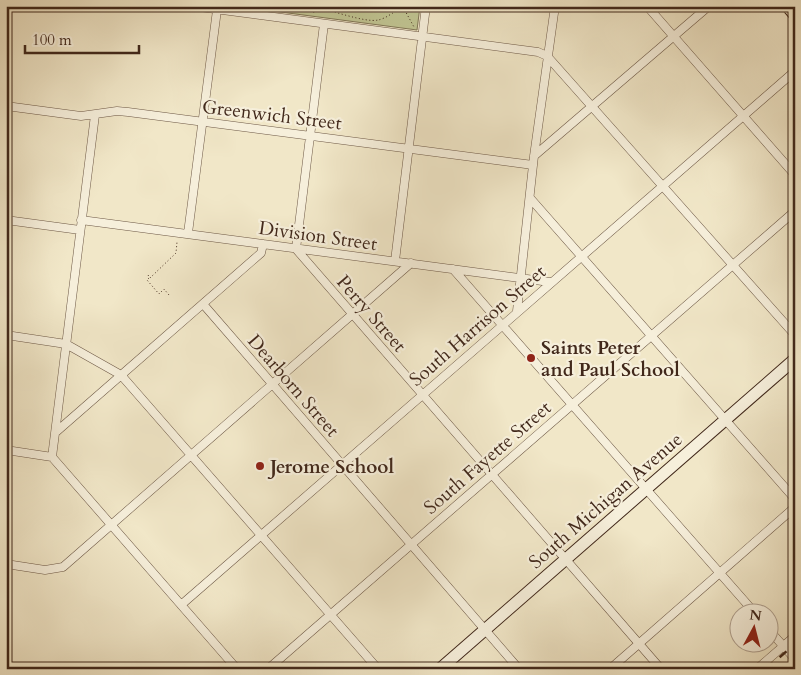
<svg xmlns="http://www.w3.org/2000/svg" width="801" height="675" viewBox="0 0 801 675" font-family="Cardo,serif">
<rect width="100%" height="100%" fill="#f1e7c8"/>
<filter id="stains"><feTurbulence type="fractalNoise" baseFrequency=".004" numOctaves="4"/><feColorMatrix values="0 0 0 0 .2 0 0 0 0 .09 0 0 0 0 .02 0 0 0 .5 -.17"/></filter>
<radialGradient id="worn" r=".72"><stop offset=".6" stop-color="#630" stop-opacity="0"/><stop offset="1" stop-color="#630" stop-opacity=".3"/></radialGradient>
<path fill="#c0c492" stroke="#807656" d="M235,6H420L417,30Z"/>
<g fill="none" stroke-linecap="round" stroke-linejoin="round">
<defs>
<path id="street" d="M192,6L538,52L547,56L795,335
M647,6L795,175
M324,24L296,249L661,669
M6,106L81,116L117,111L128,112L533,165
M534,156L709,6
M530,198L795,499
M6,220L80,230
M81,220L550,282
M188,233L217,10
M395,261L426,6
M453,269L754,612
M203,304L519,669
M517,311L534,156L555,6
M6,335L66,344L121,375L378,669
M56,432L261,253L263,244
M6,450L52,457L237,669
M52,457L95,115
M6,564L45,570L63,567L411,263
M181,605L795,71
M768,629L795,659
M268,669L795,211
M610,669L795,507
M757,669L795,636"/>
<path id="secondary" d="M440,669L795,359"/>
<path id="highway" d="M789,6L795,13"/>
</defs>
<use href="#street" stroke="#6d5846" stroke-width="9"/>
<use href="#secondary" stroke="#41281b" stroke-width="13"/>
<use href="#highway" stroke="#41281b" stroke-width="16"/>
<path stroke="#41281b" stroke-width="1" stroke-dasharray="1 2.5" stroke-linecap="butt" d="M310,6L314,13
M315,6C329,10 366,23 378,20C385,19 396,11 402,6
M403,7L414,27
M148,275L150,278L176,253L177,242
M149,278L147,280L159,294L164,289L169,295"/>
<use href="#street" stroke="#f6efdb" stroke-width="8"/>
<use href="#secondary" stroke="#f6efdb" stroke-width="11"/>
<use href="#highway" stroke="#f1e7c8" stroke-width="14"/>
<path stroke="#41281b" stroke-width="2.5" stroke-dasharray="9 9" stroke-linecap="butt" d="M766,669L795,644"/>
</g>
<g fill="#8f2418" stroke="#f6efdb" stroke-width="2">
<circle cx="531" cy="358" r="5"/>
<circle cx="260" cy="466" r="5"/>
</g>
<g text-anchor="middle" stroke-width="4.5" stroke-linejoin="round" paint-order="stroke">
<g font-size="19" fill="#41281b" stroke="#f6efdb">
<text transform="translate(272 114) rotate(7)" y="7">Greenwich Street</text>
<text transform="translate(318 235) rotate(8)" y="7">Division Street</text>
<text transform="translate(372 313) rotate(49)" y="7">Perry Street</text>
<text transform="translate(477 325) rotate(-41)" y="7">South Harrison Street</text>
<text transform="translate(294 385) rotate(49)" y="7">Dearborn Street</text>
<text transform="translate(487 457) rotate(-41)" y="7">South Fayette Street</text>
<text transform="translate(605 500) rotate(-41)" y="7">South Michigan Avenue</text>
</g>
<g font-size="19" font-weight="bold" fill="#41281b" stroke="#f6efdb" text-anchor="start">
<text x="541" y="354">Saints Peter<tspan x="541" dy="22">and Paul School</tspan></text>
<text x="270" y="473">Jerome School</text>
</g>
</g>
<rect width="801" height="675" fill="none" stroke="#f1e7c8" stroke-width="25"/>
<rect x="8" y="8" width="786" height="660" fill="none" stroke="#41281b" stroke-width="2.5"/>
<rect x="12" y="12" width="776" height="650" fill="none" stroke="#41281b"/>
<g transform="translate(754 628) rotate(7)"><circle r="24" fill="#f6efdb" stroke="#ae9f8e"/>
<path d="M0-4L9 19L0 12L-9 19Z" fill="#8f2418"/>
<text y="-8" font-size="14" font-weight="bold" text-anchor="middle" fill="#41281b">N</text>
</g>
<path d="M25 45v8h114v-8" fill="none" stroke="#41281b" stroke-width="2.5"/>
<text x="32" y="45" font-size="15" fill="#41281b" stroke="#f6efdb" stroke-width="4" paint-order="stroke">100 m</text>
<rect width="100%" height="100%" filter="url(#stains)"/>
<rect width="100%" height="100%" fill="url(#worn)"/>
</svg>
